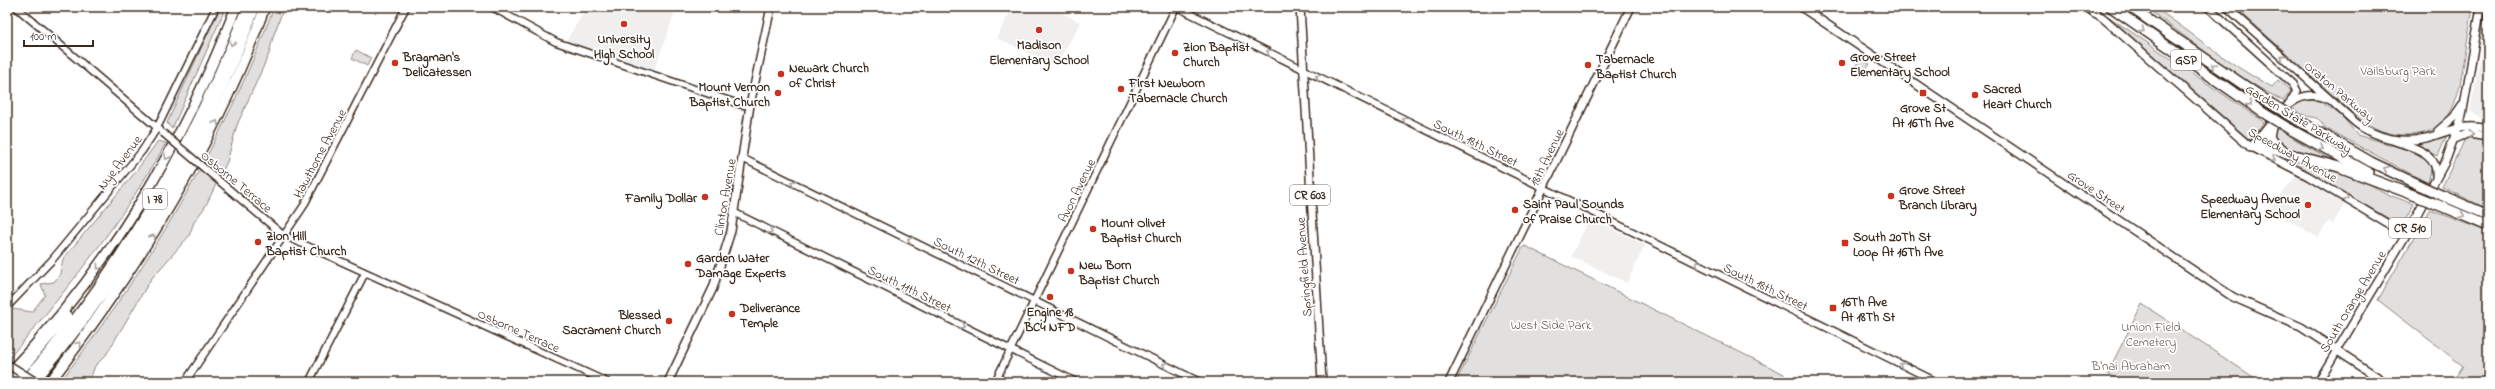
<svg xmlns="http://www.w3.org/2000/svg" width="2495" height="389" viewBox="0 0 2495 389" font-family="'Indie Flower',sans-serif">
<rect width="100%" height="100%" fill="#fff"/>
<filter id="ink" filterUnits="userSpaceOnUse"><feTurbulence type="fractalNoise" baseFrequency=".025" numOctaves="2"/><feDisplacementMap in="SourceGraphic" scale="8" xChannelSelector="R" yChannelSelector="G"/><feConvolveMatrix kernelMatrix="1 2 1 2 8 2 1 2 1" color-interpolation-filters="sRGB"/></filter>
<g filter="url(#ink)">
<path fill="#f1efee" d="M587,7H677L654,70L566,41Z
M1012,7H1050L1081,23L1055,66L997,38Z
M2488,17V123L2470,111Z
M2299,173L2346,201L2333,224L2328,221L2318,238L2269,208Z
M1590,218L1645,245L1627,283L1571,256Z"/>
<path fill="#e2e0de" stroke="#8e857e" d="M220,7H226L172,129L167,123Z
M274,7H284L273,37L269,54L237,125L227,162L205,207L194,222L189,236L151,279L106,355L95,366L89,382H60C149,266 223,144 274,7Z
M2145,7H2154C2194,34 2229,65 2272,87L2278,80L2291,91L2283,101L2238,76Z
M2235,7H2473C2470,25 2467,43 2464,62C2458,96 2454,133 2410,135C2389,136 2373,129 2356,116Z
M2108,16L2264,122L2250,140Z
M356,50L371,58L367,66L352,58Z
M1861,58L1870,64L1860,77L1852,71Z
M2303,100L2320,101L2342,116L2357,135L2423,154L2432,166L2428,183L2325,128C2317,113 2313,120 2302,114C2298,113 2294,109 2291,107Z
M2276,128L2333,161C2312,156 2284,154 2272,134Z
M2447,135L2438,156L2416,144Z
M2476,136L2488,139V209L2442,187L2466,137Z
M158,141L166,143C121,223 69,287 10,357L7,355V315L13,309L32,312L45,295L41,284L54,282L60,274L63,259L137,170Z
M2273,153L2318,167L2323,166L2369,184L2389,195L2414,204L2402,226Z
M2430,210L2488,232V382H2452L2463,366L2378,300Z
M1525,246L1784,374L1783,382H1456L1523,247Z
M2142,304L2261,382H2124L2107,374Z"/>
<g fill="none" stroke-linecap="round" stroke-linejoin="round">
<defs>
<path id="minor" d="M16,7L160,130
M492,7L556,42L742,105H750
M1177,7L1937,382
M744,159L1200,382
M204,168L283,235L607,382
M735,213L1076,382
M7,307L52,260L142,151L157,128L216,7
M185,382L303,207L406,7
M309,382L365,273
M995,382L1176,7"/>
<path id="major" d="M1300,7L1322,382
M1801,7L2233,297L2301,327L2385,382
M2208,7L2293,84L2297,91L2291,101
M2227,7L2356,123C2375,138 2402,144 2426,138C2448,132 2465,122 2488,129
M2091,10L2103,18L2248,145L2308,176L2406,235
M2438,131L2454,117L2462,105
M2455,139L2469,133L2488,136
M2395,141C2414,148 2439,152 2436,178
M2251,147C2271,125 2293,83 2327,99
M668,382L713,288L731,231L750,105L771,7
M1449,382L1631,7
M2318,382L2406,235L2446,160L2462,116L2481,7"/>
<path id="highway" d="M2088,7L2095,12
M2111,7L2262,112
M2130,7L2270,103
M2296,119L2371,162L2421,186
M2272,123L2269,137L2273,143L2282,149
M2288,128L2368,172
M2251,147L2260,146L2339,167L2416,196
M2441,195L2488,215
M2436,204L2488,226
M7,375C110,268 182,146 236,7
M11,382L67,316
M24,382C121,271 194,143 247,7
M34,382C128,272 205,143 255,7
M50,382C139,265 214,146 265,7"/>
</defs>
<use href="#minor" stroke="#3b2a1e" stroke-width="9"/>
<use href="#major" stroke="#3b2a1e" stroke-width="10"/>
<use href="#highway" stroke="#3b2a1e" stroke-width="12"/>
<use href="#minor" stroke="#fff" stroke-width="6"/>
<use href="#major" stroke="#fff" stroke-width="7"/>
<use href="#highway" stroke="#fff" stroke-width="9"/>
<defs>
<path id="minor-bridge" d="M163,133L204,168"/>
<path id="major-bridge" d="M7,364L36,382"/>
<path id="highway-bridge" d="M2270,103L2296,119
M2262,112L2288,128
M2421,186L2441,195
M2416,196L2436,204"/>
</defs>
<use href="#minor-bridge" stroke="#3b2a1e" stroke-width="9" stroke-linecap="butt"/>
<use href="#major-bridge" stroke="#3b2a1e" stroke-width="10" stroke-linecap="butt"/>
<use href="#highway-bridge" stroke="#3b2a1e" stroke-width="12" stroke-linecap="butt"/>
<use href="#minor-bridge" stroke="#fff" stroke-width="6"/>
<use href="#major-bridge" stroke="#fff" stroke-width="7"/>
<use href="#highway-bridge" stroke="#fff" stroke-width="9"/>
</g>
<defs><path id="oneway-chevron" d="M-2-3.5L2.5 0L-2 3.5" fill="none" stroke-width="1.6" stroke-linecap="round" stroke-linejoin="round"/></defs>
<g stroke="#a79f9a">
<use href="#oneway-chevron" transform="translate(2142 30) rotate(36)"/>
<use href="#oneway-chevron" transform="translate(232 43) rotate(112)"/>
<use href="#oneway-chevron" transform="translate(1269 52) rotate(-154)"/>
<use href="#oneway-chevron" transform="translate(2283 57) rotate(-138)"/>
<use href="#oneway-chevron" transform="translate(2214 66) rotate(-145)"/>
<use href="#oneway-chevron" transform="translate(1318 77) rotate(-154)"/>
<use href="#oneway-chevron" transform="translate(2249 104) rotate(33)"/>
<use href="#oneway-chevron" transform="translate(1405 120) rotate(-154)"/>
<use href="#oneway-chevron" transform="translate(216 123) rotate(-64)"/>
<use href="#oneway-chevron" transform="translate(2471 134) rotate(-1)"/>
<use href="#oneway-chevron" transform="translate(2321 148) rotate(29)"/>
<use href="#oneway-chevron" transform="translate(167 157) rotate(119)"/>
<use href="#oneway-chevron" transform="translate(2273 159) rotate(26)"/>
<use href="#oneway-chevron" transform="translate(2386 169) rotate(-154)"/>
<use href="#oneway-chevron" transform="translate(793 183) rotate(-154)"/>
<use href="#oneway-chevron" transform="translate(2346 198) rotate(31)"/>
<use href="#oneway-chevron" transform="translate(2462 215) rotate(23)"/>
<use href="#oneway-chevron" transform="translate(770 231) rotate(27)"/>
<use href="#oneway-chevron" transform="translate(153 237) rotate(-58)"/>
<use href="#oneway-chevron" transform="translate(910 240) rotate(-154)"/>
<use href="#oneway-chevron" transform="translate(1698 264) rotate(-154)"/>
<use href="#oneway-chevron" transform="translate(99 267) rotate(126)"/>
<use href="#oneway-chevron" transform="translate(962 326) rotate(26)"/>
<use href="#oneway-chevron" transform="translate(79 344) rotate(-53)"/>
<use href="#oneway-chevron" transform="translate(1165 365) rotate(-154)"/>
<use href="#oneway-chevron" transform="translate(1902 365) rotate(-154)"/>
</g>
</g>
<g fill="#c8321e" stroke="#fff" stroke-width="1.5">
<circle cx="624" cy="24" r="4"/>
<circle cx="1039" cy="30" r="4"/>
<circle cx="1175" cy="53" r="4"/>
<circle cx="395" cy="63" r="4"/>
<circle cx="1842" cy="63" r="4"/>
<circle cx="1588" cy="65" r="4"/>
<circle cx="781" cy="74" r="4"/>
<circle cx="1121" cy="89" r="4"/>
<circle cx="778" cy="93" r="4"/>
<rect x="1919" y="89" width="8" height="8" rx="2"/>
<circle cx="1975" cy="95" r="4"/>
<circle cx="1891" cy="196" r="4"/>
<circle cx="705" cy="197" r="4"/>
<circle cx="2308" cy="205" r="4"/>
<circle cx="1515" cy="210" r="4"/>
<circle cx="1093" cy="229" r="4"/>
<circle cx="258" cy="242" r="4"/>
<rect x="1841" y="239" width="8" height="8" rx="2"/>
<circle cx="688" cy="264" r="4"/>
<circle cx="1071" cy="271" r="4"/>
<circle cx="1050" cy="297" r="4"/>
<rect x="1829" y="304" width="8" height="8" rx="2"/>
<circle cx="732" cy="314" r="4"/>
<circle cx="669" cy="321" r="4"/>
</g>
<g text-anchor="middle" stroke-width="3.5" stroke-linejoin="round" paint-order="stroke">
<g fill="#fff" stroke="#766a62" stroke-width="1">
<rect x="2171" y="50" width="30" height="20" rx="3"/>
<rect x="1290" y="185" width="40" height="20" rx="3"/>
<rect x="143" y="189" width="24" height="20" rx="3"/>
<rect x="2389" y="218" width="42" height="20" rx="3"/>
</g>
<g font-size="12" font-weight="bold" fill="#3b2a1e">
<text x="2186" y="64">GSP</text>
<text x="1310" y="199">CR 603</text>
<text x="155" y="203">I 78</text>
<text x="2410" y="232">CR 510</text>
</g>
<g font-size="13" font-weight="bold" fill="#3b2a1e" stroke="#fff" text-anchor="start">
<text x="624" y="43" text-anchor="middle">University<tspan x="624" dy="15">High School</tspan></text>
<text x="1039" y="49" text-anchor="middle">Madison<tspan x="1039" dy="15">Elementary School</tspan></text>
<text x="1183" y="51">Zion Baptist<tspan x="1183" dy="15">Church</tspan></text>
<text x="403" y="61">Bragman's<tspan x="403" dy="15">Delicatessen</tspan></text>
<text x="1850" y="61">Grove Street<tspan x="1850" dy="15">Elementary School</tspan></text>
<text x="1596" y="63">Tabernacle<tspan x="1596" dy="15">Baptist Church</tspan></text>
<text x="789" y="72">Newark Church<tspan x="789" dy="15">of Christ</tspan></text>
<text x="1129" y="87">First Newborn<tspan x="1129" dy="15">Tabernacle Church</tspan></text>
<text x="770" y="91" text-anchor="end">Mount Vernon<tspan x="770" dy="15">Baptist Church</tspan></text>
<text x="1983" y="93">Sacred<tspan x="1983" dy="15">Heart Church</tspan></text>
<text x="1923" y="112" text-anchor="middle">Grove St<tspan x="1923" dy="15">At 16Th Ave</tspan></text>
<text x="1899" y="194">Grove Street<tspan x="1899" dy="15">Branch Library</tspan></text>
<text x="697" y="202" text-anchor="end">Family Dollar</text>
<text x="2300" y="203" text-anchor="end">Speedway Avenue<tspan x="2300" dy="15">Elementary School</tspan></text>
<text x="1523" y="208">Saint Paul Sounds<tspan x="1523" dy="15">of Praise Church</tspan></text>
<text x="1101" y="227">Mount Olivet<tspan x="1101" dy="15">Baptist Church</tspan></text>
<text x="266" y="240">Zion Hill<tspan x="266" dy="15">Baptist Church</tspan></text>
<text x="1853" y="241">South 20Th St<tspan x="1853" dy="15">Loop At 16Th Ave</tspan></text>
<text x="696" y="262">Garden Water<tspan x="696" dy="15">Damage Experts</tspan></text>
<text x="1079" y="269">New Born<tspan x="1079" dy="15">Baptist Church</tspan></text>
<text x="1841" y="306">16Th Ave<tspan x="1841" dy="15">At 18Th St</tspan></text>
<text x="740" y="312">Deliverance<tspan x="740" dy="15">Temple</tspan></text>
<text x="1050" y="316" text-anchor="middle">Engine 18<tspan x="1050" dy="15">BC4 NFD</tspan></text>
<text x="661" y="319" text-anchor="end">Blessed<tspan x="661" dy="15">Sacrament Church</tspan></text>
</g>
<g font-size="13" fill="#65584e" stroke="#fff">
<text x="2398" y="75">Vailsburg Park</text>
<text x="1551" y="329">West Side Park</text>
<text x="2151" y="331">Union Field<tspan x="2151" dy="15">Cemetery</tspan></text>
<text x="2131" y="370">B'nai Abraham</text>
</g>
<g font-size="13" fill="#3b2a1e" stroke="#fff">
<text transform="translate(2340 91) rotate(40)" y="5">Oraton Parkway</text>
<text transform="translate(2299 118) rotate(31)" y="5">Garden State Parkway</text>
<text transform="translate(1476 142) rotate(26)" y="5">South 18th Street</text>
<text transform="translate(319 153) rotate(-62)" y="5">Hawthorne Avenue</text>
<text transform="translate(2293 154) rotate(29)" y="5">Speedway Avenue</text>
<text transform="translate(1546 157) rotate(-64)" y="5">18th Avenue</text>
<text transform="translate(119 162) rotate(-53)" y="5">Nye Avenue</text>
<text transform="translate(237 181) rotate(40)" y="5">Osborne Terrace</text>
<text transform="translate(1076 190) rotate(-64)" y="5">Avon Avenue</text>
<text transform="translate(2097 191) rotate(34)" y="5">Grove Street</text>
<text transform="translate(724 197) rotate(-80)" y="5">Clinton Avenue</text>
<text transform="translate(977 260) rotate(26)" y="5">South 12th Street</text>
<text transform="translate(1303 267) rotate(-94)" y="5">Springfield Avenue</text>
<text transform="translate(1766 286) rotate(26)" y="5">South 18th Street</text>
<text transform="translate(910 288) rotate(26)" y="5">South 11th Street</text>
<text transform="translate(2352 301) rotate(-59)" y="5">South Orange Avenue</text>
<text transform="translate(519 330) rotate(24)" y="5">Osborne Terrace</text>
</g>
</g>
<rect width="2495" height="389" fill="none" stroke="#fff" stroke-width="24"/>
<rect x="12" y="12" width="2471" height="365" fill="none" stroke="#3b2a1e" stroke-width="1.5" filter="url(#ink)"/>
<path d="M24 40v6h69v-6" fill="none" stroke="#3b2a1e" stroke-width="2"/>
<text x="30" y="40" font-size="12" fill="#3b2a1e" stroke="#ffffff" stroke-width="3" paint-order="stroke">100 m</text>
</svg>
